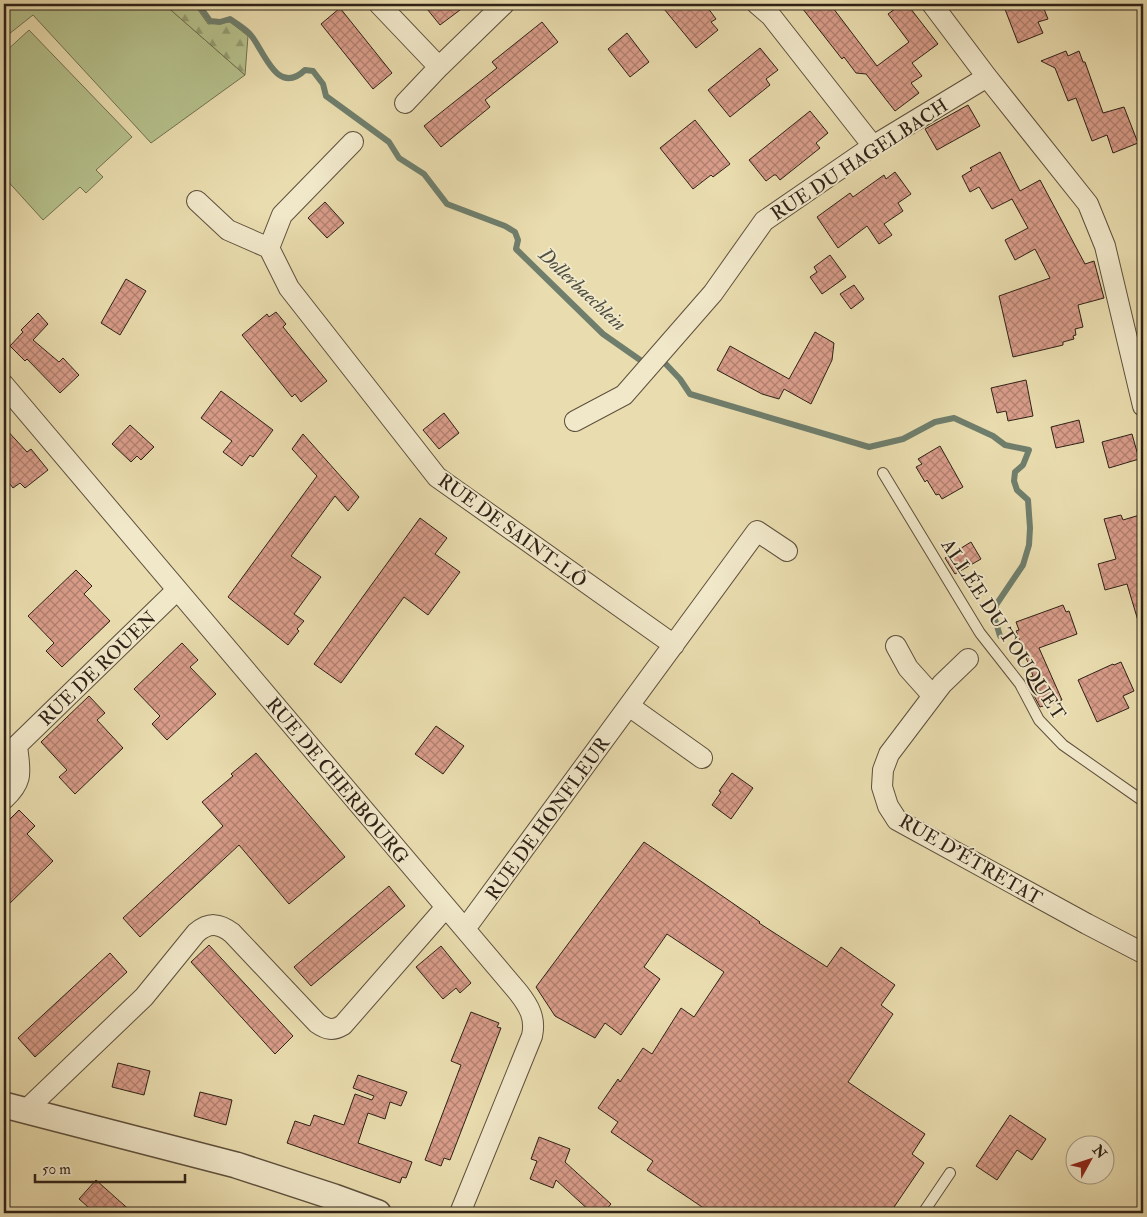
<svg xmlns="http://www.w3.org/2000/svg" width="1147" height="1217" viewBox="0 0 1147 1217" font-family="'IM FELL Double Pica',serif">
<defs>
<pattern id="forest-firs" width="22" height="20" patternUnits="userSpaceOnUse" patternTransform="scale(1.25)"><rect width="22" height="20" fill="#b5c08b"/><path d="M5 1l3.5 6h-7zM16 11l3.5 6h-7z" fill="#949c71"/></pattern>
<pattern id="building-cross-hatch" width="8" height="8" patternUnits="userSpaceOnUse" patternTransform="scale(1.25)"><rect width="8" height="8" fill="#d89c89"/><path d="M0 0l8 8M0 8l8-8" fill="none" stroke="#b07f6f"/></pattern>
</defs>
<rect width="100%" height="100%" fill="#e9dcae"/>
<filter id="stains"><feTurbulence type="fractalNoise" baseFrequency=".004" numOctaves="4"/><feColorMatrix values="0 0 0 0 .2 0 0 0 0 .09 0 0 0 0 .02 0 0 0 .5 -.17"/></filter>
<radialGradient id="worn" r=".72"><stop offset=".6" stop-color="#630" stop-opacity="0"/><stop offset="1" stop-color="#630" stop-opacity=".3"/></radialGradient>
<path fill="#b5c08b" stroke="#727151" d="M4,4H164L245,75L151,143L33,15L4,38Z
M29,30L132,137L96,170L103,177L86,193L80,187L43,220L4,177V53Z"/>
<path fill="url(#forest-firs)" stroke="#727151" d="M164,4H194L208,24L230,22L248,36L245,75Z"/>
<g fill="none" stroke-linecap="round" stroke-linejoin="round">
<path stroke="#6f7e6c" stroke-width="6" d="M198,4L210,21L220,22L230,19C236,23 244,28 249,33C263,47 276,98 305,70L313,71L323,84L326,96L389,142L399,158L424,174L447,204L505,226L515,232L518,240L516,249L603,334L643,362H647
M660,361L662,360L680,379L690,394L869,447L903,439L935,422L954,418L993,436L1005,445L1029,450L1023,465L1015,472L1014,481L1017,490L1028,500L1030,528L1029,545L1023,565L996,605L994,616L1000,636"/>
</g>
<path fill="url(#building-cross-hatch)" stroke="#2f2217" d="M423,4H468L440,25Z
M660,4H705L716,19L711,22L718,30L696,48Z
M799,4H830L877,66L909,42L888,14L902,4H907L938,44L912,63L922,76L911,83L919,93L895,111L866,74L856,73L844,57L842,59Z
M1003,4H1042L1048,19L1038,22L1043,33L1018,43Z
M340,8L392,73L373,89L321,24Z
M542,22L558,42L485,100L490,107L441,147L424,126L497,68L492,62Z
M627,33L649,62L630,77L608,49Z
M760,48L778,70L766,79L770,85L730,117L708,90Z
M1066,51L1068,56L1079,51L1083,62H1085L1103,113L1124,107L1138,143L1113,153L1107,135L1092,141L1076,98L1068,101L1055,68L1041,61Z
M968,105L980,126L937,150L925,129Z
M810,111L828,133L816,143L820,148L780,180L776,175H774L766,181L749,160Z
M695,120L730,164L713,177L711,175L693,189L660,148Z
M1000,152L1020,191L1040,180L1085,264L1094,261L1104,298L1078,305L1083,327L1075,329L1076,335L1073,336L1074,339L1063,342V345L1013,357L999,296L1050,278L1035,249L1015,260L1005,240L1028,228L1012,199L992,209L979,187L970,192L962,176L972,170L970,168Z
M895,172L911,194L898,203L903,211L884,224L892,235L879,244L867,226L838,248L817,217L850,193L853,197L884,175L886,179Z
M325,202L344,223L327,238L308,218Z
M830,255L846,277L822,294L810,277L817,272L814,267Z
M126,279L146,291L120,335L101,323Z
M854,285L864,299L851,309L840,294Z
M276,312L286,324L283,327L327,381L301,402L295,394L292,397L242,335L267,314L269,317Z
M38,313L48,324L33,340L59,362L63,358L79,375L60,393L27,359L25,361L10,346L23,332L21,330Z
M815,332L834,343L832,360L811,404L784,389L779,399L762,394L717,370L730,346L789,379Z
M1026,380L1033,416L1008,421L1006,411L997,413L991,388Z
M221,391L273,430L253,457L250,455L242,466L223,452L232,441L201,418Z
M444,413L459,433L439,449L423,430Z
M1079,420L1084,442L1056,448L1051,427Z
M130,425L154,447L141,460L137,456L131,462L112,444Z
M4,427L27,452L31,449L48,470L25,488L20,483L13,488L4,476Z
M303,434L359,497L348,511L335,496L291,556L321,577L294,614L304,621L297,629L299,631L288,645L228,597L317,476L292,449Z
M1132,434L1139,459L1109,468L1102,442Z
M940,446L963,487L942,499L939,494L936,495L927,480L925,482L916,467L922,464L918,459Z
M1143,514V623L1139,624L1127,584L1105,590L1098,564L1116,559L1104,519L1121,515L1123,520Z
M420,518L447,538L435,554L460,572L428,615L404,597L341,683L314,664Z
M971,542L981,559L955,574L945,558Z
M76,570L92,586L84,594L110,621L62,667L46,651L54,643L28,616Z
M1063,605L1066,612L1069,611L1077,634L1039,648L1062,700L1040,707L1025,679L1033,676L1016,631L1019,630L1016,622Z
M182,643L198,660L190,667L216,694L167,740L152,724L160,716L134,689Z
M1121,662L1134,691L1123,696L1129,708L1097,722L1078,680L1113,664L1114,665Z
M89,696L105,713L97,720L123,748L75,794L59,777L67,770L41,742Z
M436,726L464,746L443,774L415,754Z
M256,753L345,857L289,904L239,845L140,937L123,918L223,826L202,802L233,776L231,774Z
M732,773L753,788L731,819L712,805L721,792L719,791Z
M19,810L35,826L27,834L53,861L4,909V825Z
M644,842L760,922L759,923L827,967L841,947L895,985L881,1005L893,1014L848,1082L925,1134L912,1154L924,1163L890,1213H711L647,1170L653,1161L611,1132L618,1122L598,1108L618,1079L620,1082L643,1048L652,1054L681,1008L694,1017L724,972L667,934L644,967L660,979L621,1035L605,1023L595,1038L555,1016L536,987Z
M389,886L405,906L311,986L294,967Z
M209,945L293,1036L275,1054L191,962Z
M441,946L471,983L460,993L456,988L443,999L416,967Z
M110,953L127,972L35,1057L18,1038Z
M471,1012L499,1023L497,1027L501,1028L450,1160L444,1158L441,1166L425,1160L461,1065L451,1061Z
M118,1063L150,1071L144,1095L112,1087Z
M358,1075L407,1092L401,1106L390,1102L385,1119L368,1113L358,1143L412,1162L406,1178L402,1177L400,1183L287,1143L295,1121L310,1126L314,1115L344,1125L355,1094L372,1100L374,1096L353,1088Z
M200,1092L232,1100L226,1125L194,1116Z
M1010,1115L1046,1139L1032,1160L1017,1150L997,1180L976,1166Z
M539,1137L570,1149L565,1162L611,1204L603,1213H592L556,1180L553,1188L530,1179L537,1161L531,1159Z
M96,1180L116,1198L133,1213H95L79,1199Z"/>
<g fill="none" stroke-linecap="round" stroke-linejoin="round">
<defs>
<path id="service" d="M883,473L980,633L1020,684L1039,720L1063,745L1143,801
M923,1213L950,1173"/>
<path id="minor" d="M379,4L439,67L504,4
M757,4L771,16L873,146
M932,4L987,77L1088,204L1105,246L1143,406
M405,103L439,67
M353,142L282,215L269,248L289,288L437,477L674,645
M197,201L228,230L269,248
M4,385L518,992C529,1006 536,1018 532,1036L460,1213
M575,421L624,395L713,293L764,221L873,146L987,77
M896,646L908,668L933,696
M968,659L942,684L889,754L883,770L882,787L888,806L897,820L1087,924L1143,953
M629,706L702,758
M4,758L177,590
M4,799C24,780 20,772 17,746
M465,929L757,531L787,551
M25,1111L144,997L196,933C209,922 219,923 232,933L317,1023C327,1030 333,1031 343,1025L446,907"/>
<path id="tertiary" d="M4,1105L236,1165L334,1197L378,1213"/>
</defs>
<use href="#service" stroke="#5e503d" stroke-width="12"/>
<use href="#minor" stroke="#5e503d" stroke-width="22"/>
<use href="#tertiary" stroke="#5e503d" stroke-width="28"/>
<use href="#service" stroke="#f1e8ca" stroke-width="10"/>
<use href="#minor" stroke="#f1e8ca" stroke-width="20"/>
<use href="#tertiary" stroke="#f1e8ca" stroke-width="25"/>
</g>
<g text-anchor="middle" stroke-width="4" stroke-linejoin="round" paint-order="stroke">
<g font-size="19" fill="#2f2217" stroke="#f1e8ca">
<text transform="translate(859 159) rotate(-33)" y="7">RUE DU HAGELBACH</text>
<text transform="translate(513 530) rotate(36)" y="7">RUE DE SAINT-LÔ</text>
<text transform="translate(1004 629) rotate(57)" y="7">ALLÉE DU TOUQUET</text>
<text transform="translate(97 668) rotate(-44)" y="7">RUE DE ROUEN</text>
<text transform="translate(338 780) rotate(50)" y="7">RUE DE CHERBOURG</text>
<text transform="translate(547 818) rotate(-54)" y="7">RUE DE HONFLEUR</text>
<text transform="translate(971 859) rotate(30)" y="7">RUE D'ÉTRETAT</text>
</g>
<g font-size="20" font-style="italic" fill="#4f5042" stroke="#f1e8ca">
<text transform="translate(583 289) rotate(43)" y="7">Dollerbaechlein</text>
</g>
</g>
<rect width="1147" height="1217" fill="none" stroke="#e9dcae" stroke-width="20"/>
<rect x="5" y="5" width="1137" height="1207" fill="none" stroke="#2f2217" stroke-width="2.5"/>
<rect x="10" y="10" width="1127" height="1197" fill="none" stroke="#2f2217"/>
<g transform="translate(1090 1160) rotate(50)"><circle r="24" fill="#f1e8ca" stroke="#a39982"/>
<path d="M0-4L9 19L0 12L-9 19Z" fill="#8f2418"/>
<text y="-8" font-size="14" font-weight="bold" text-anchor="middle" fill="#2f2217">N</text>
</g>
<path d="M35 1174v8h150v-8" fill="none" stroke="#2f2217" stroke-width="2.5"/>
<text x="42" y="1174" font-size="15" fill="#2f2217" stroke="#f1e8ca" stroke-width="4" paint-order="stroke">50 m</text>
<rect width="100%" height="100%" filter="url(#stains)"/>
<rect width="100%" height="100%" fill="url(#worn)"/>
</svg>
